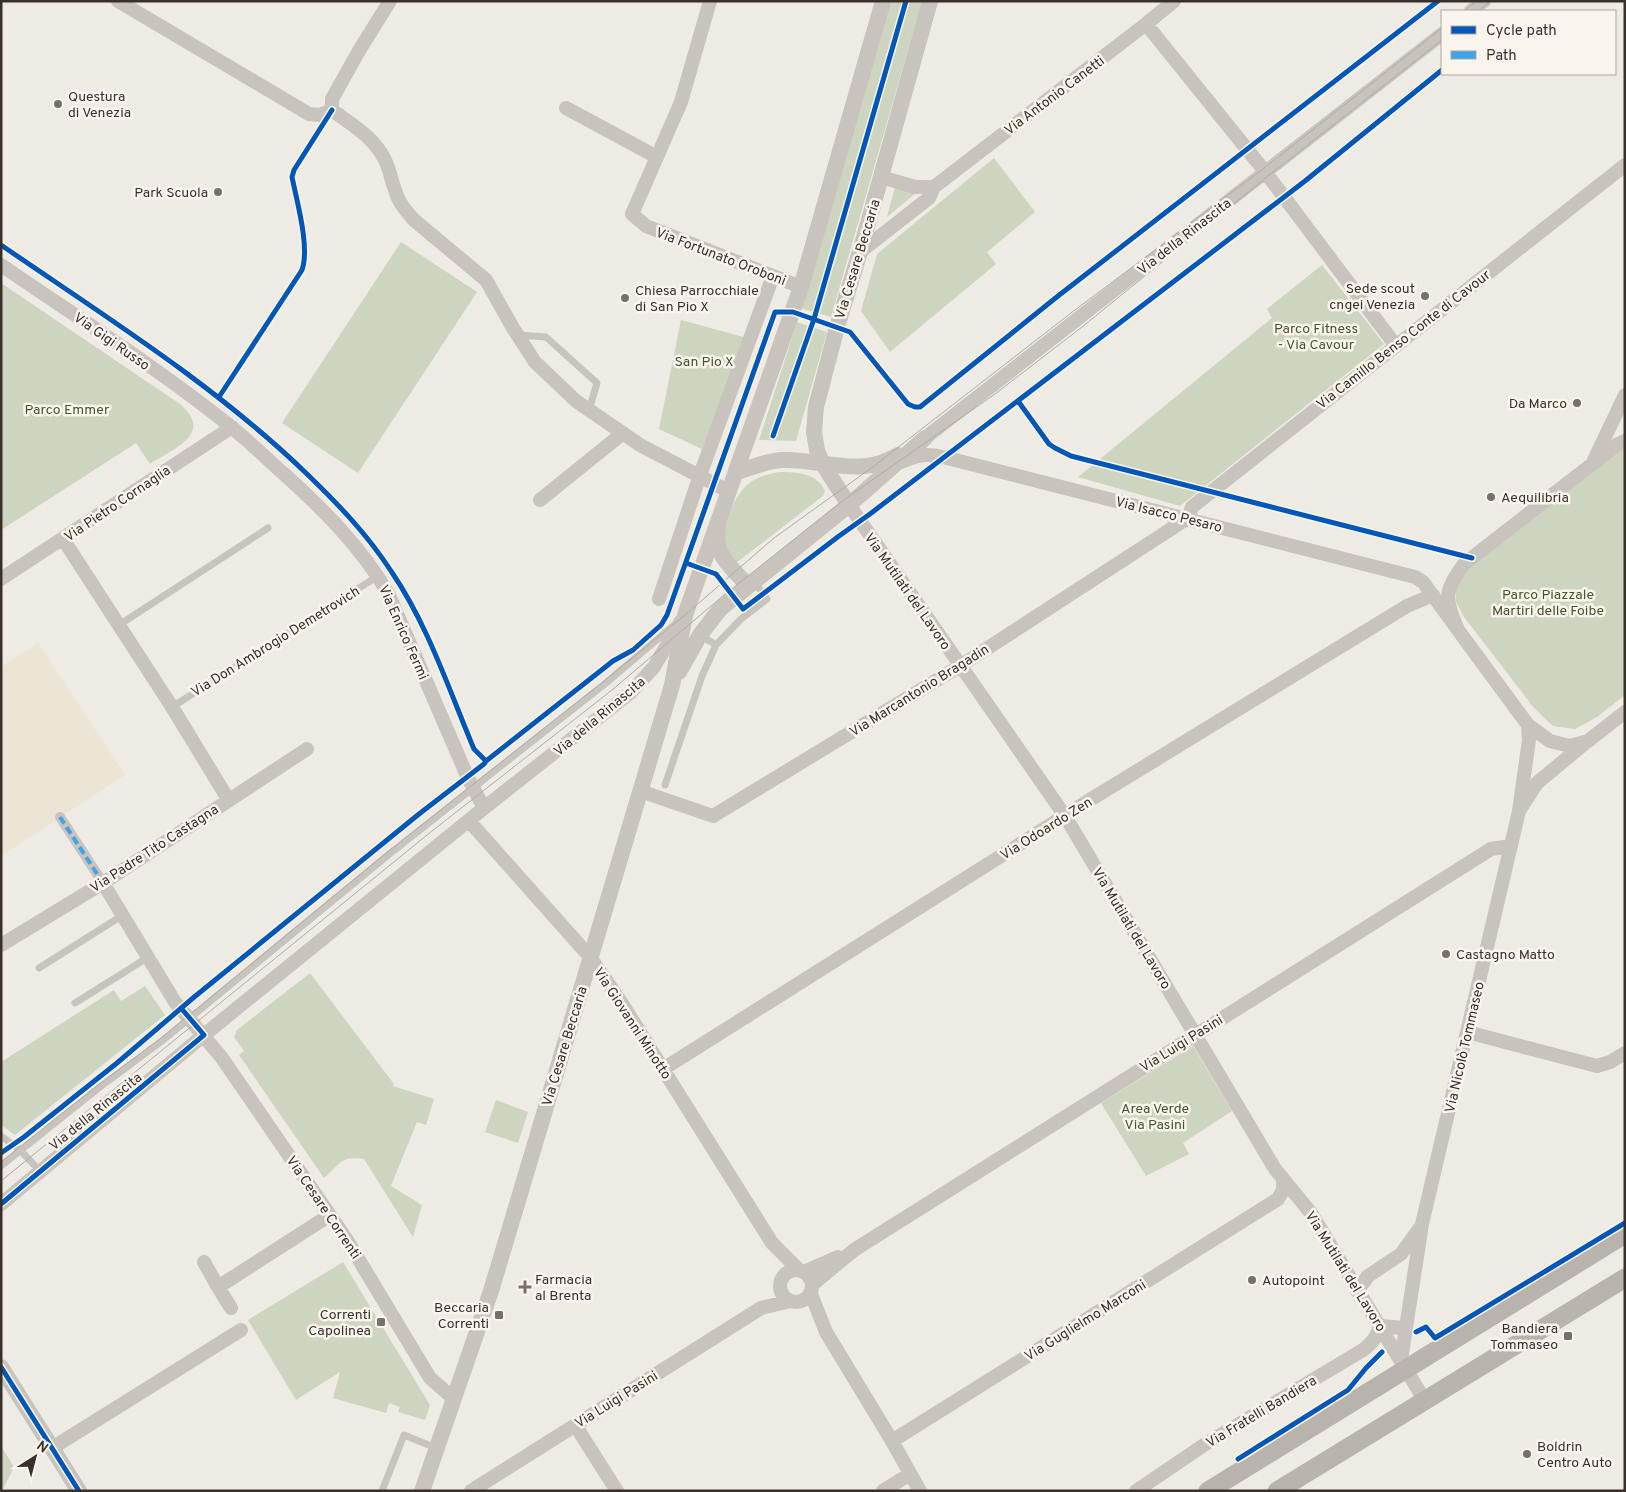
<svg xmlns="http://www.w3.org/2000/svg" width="1626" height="1492" viewBox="0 0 1626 1492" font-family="Overpass,sans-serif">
<rect width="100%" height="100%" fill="#eeebe4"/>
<path fill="#cdd4bf" d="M889,1H922L831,317L800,308Z
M994,158L1035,212L987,252L996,264L890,352L861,311L877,254Z
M895,187L916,193L887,217Z
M401,242L477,292L358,473L282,423Z
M1322,265L1384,344L1180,506L1078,477L1272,318L1267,309Z
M1,283L180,404C215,434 173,449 150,464L136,443L1,530Z
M681,320L747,338L702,449L659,429Z
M797,322L827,332L796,441L759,440Z
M1625,447V695L1597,717L1575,729L1553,726L1534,708L1464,617L1456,602V584L1468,569Z
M780,472C797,472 817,473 825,491L823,496L736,563C731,560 731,557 728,551C727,548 725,544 724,540C721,525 736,494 748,484C756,477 768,474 780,472Z
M310,973L394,1084L393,1086L434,1099L426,1125L417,1122L391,1186L422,1205L413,1237L364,1159C339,1156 341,1164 324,1178L239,1055L244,1051L234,1037L237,1030Z
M145,986L165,1015L15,1135L1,1125V1062L114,990L121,1001Z
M1193,1046L1232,1111L1183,1143L1189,1154L1146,1176L1101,1103Z
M496,1100L528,1112L518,1143L485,1132Z
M343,1262L430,1405L425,1420L398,1412L400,1407L389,1403L386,1413L333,1398L340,1372L296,1400L248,1320Z
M1,1446L14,1467L2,1491H1Z"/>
<path fill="#ece4d4" d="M38,643L125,775L1,856V667Z"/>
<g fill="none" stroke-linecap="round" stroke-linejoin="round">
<path stroke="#c8c3bc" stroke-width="7" d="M518,335L546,337L597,383L589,410
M119,625L268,528
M700,635L716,645
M172,707L378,576
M665,785L702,676L716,645L741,619L767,599L754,582
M39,968L123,915
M75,1003L147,958
M1,1136L20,1150L40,1171
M1,1166L100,1087L162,1041L387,856L606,683L673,626
M382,1491L404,1435L436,1448"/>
<path stroke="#c8c3bc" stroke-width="10" d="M60,817L103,883"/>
<path stroke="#c8c3bc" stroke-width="14" d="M118,1L309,114L320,115L332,110
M390,1L360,49L332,99V110C351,124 374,137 385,160C390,170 391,180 395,190C398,202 406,211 414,220L486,280L513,328L535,362L576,401L640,445L728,491
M710,1L681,102L632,214L646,226L801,287
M1471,11L1484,1
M1146,24L1263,169L1396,346
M566,108L657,157
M934,187L1146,24L1174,1
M860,252L929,198L934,187H915L881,177
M1,265C78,318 158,368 230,426C249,441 266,458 284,474C323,509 361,547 388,593L468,778L484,808
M925,438L1442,34
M1625,441L1618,444L1464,564C1443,593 1445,598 1458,630L1528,725L1550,741L1570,746L1588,741L1625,712
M1594,460L1625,395
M901,462C918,455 925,453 943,457L1415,577L1423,582L1458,630
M540,500L623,433
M849,505L1065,816L1275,1169L1311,1213L1425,1401
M1188,518L1192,507L1625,165
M63,539L172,707L228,799
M1,579L232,427
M659,599L700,475L773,276
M1528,725L1529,740L1519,811L1537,783L1584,744
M640,791L713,816L960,666L1188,518
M469,821L590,957L621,1002L772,1243L799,1270
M103,883L175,1002L222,1058L347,1240L430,1378L454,1399
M1,945L103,883L307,749
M1467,1032L1597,1066L1610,1062L1625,1053
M663,1069L1093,798L1407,606L1433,595
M1,1204L204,1035L484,808L630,693L654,667L681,621
M204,1262L218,1287
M780 1286a16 16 0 1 1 32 0a16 16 0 1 1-32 0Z
M804,1272L838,1257
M813,1284L854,1250L1491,849L1511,846
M1357,1291L1368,1276L1401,1254L1419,1229
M811,1294L826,1332L892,1441L920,1491
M231,1308L218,1287L330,1215
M1401,1360L1422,1224L1519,811
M575,1425L617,1491
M892,1441L1278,1199L1283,1190V1179
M52,1448L241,1330
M471,1491L761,1308L791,1301
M883,1491L910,1474
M1136,1491L1204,1445L1363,1350C1372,1343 1377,1337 1380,1326L1405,1328"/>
<path stroke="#c8c3bc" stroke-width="16" d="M736,472C751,468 766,461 781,460C823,458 859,479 898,455
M849,505L822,463L817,450L814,432L816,407L837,327L860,252L930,1
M748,586C728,563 713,556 718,522L801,287L883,1
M679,672L700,635L720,609L849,505L925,438
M1,1367L79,1491
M422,1491L491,1291L672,685L685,615L718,522"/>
<path stroke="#b8b3ad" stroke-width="19" d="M1208,1491L1625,1234
M1277,1491L1625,1278"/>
<path stroke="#b0aba6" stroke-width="1" d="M1464,11L1477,1
M1478,11L1491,1
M1,1162L98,1085L160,1039L385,854L604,681L685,615L774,538L874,466L1071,313L1263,169L1442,28
M1,1181L432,831L612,690L724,595L845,499L995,394L1082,327L1268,176L1442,40"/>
<path stroke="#3fa3eb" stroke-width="4" stroke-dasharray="8 4" stroke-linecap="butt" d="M60,817L103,883"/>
<defs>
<path id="cycleway" d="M1,245C106,317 215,385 307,474C338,504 367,534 391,571C428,625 449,690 474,749L486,761
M219,397L302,270C310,247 297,202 292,177L294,170L332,110
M1018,401L1049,444L1055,448L1071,456L1472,558
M773,436L814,319L906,1
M686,563L716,574L743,609L839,536L870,514L1305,181L1442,70
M1,1153L24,1137L117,1063L193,998L419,814L484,764L486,761L613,661L633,650L661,625L667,615L775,312H793L850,332L908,404L915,407H920L1058,296L1438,1
M1,1204L204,1035L181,1008
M1416,1332L1426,1327L1435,1338L1625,1223
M1,1367L79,1491
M1238,1459L1348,1390L1366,1368L1382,1352"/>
</defs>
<use href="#cycleway" stroke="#faf5ec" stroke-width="8"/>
<use href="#cycleway" stroke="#0057b8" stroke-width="5"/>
</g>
<g fill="#78716b" stroke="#faf5ec" stroke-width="2">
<circle cx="58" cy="104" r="5"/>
<circle cx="218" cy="192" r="5"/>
<circle cx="1425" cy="296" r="5"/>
<circle cx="625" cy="298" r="5"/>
<circle cx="1577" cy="403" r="5"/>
<circle cx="1491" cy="497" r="5"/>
<circle cx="1446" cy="954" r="5"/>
<circle cx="1252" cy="1280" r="5"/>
<path d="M522.5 1279.5h5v5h5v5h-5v5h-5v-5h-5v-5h5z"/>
<rect x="494" y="1310" width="10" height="10" rx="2.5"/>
<rect x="376" y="1317" width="10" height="10" rx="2.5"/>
<rect x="1563" y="1331" width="10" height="10" rx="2.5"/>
<circle cx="1527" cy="1454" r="5"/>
</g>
<g text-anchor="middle" stroke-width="5" stroke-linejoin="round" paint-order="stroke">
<g font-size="14" fill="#39302a" stroke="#faf5ec">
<text transform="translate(1054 95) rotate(-37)" y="5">Via Antonio Canetti</text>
<text transform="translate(1184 236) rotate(-38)" y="5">Via della Rinascita</text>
<text transform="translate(721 256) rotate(21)" y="5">Via Fortunato Oroboni</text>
<text transform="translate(857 259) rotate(-73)" y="5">Via Cesare Beccaria</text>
<text transform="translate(1403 339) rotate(-38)" y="5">Via Camillo Benso Conte di Cavour</text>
<text transform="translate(112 341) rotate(35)" y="5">Via Gigi Russo</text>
<text transform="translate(117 503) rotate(-34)" y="5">Via Pietro Cornaglia</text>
<text transform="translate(1169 514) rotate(14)" y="5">Via Isacco Pesaro</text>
<text transform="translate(908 591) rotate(55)" y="5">Via Mutilati del Lavoro</text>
<text transform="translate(404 632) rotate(66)" y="5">Via Enrico Fermi</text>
<text transform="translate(275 641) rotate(-32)" y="5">Via Don Ambrogio Demetrovich</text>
<text transform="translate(919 690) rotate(-32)" y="5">Via Marcantonio Bragadin</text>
<text transform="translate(599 716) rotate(-40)" y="5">Via della Rinascita</text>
<text transform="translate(1046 828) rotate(-32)" y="5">Via Odoardo Zen</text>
<text transform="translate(154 848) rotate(-33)" y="5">Via Padre Tito Castagna</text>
<text transform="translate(1132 928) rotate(59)" y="5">Via Mutilati del Lavoro</text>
<text transform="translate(633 1023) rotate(57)" y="5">Via Giovanni Minotto</text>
<text transform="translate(1181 1043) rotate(-32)" y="5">Via Luigi Pasini</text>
<text transform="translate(564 1046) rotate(-73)" y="5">Via Cesare Beccaria</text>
<text transform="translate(1464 1047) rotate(-77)" y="5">Via Nicolò Tommaseo</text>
<text transform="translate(95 1111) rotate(-39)" y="5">Via della Rinascita</text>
<text transform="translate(324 1207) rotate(56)" y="5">Via Cesare Correnti</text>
<text transform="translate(1346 1271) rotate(58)" y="5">Via Mutilati del Lavoro</text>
<text transform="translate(1085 1320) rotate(-32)" y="5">Via Guglielmo Marconi</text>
<text transform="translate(616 1399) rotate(-32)" y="5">Via Luigi Pasini</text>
<text transform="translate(1261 1411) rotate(-31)" y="5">Via Fratelli Bandiera</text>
</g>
<g font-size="14" fill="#39302a" stroke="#faf5ec" text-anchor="start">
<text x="68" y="101">Questura<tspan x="68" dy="16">di Venezia</tspan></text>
<text x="208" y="197" text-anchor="end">Park Scuola</text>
<text x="1415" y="293" text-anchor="end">Sede scout<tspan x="1415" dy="16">cngei Venezia</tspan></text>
<text x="635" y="295">Chiesa Parrocchiale<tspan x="635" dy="16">di San Pio X</tspan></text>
<text x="1567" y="408" text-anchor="end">Da Marco</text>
<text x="1501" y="502">Aequilibria</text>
<text x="1456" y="959">Castagno Matto</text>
<text x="535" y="1284">Farmacia<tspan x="535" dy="16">al Brenta</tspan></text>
<text x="1262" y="1285">Autopoint</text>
<text x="489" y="1312" text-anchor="end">Beccaria<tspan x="489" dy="16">Correnti</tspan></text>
<text x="371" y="1319" text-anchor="end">Correnti<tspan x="371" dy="16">Capolinea</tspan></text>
<text x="1558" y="1333" text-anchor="end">Bandiera<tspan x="1558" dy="16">Tommaseo</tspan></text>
<text x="1537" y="1451">Boldrin<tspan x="1537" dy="16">Centro Auto</tspan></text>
</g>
<g font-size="14" fill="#43562f" stroke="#faf5ec">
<text x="1316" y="333">Parco Fitness<tspan x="1316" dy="16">- Via Cavour</tspan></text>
<text x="704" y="366">San Pio X</text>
<text x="67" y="414">Parco Emmer</text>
<text x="1548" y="599">Parco Piazzale<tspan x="1548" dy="16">Martiri delle Foibe</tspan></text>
<text x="1155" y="1113">Area Verde<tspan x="1155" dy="16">Via Pasini</tspan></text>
</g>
</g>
<rect width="1626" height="1492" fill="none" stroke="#39302a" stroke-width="5"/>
<rect x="1441" y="10" width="175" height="65" fill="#faf5ec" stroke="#ada69e"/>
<rect x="1451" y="26" width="25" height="8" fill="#0057b8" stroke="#ada69e"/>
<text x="1486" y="35" font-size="15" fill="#39302a">Cycle path</text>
<rect x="1451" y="51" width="25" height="8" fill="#3fa3eb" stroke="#ada69e"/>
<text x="1486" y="60" font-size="15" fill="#39302a">Path</text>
<g transform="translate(35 1457) rotate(36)" stroke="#faf5ec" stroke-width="4" paint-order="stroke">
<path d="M0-4L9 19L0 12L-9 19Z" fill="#39302a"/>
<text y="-8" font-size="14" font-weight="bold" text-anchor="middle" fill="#39302a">N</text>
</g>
</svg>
